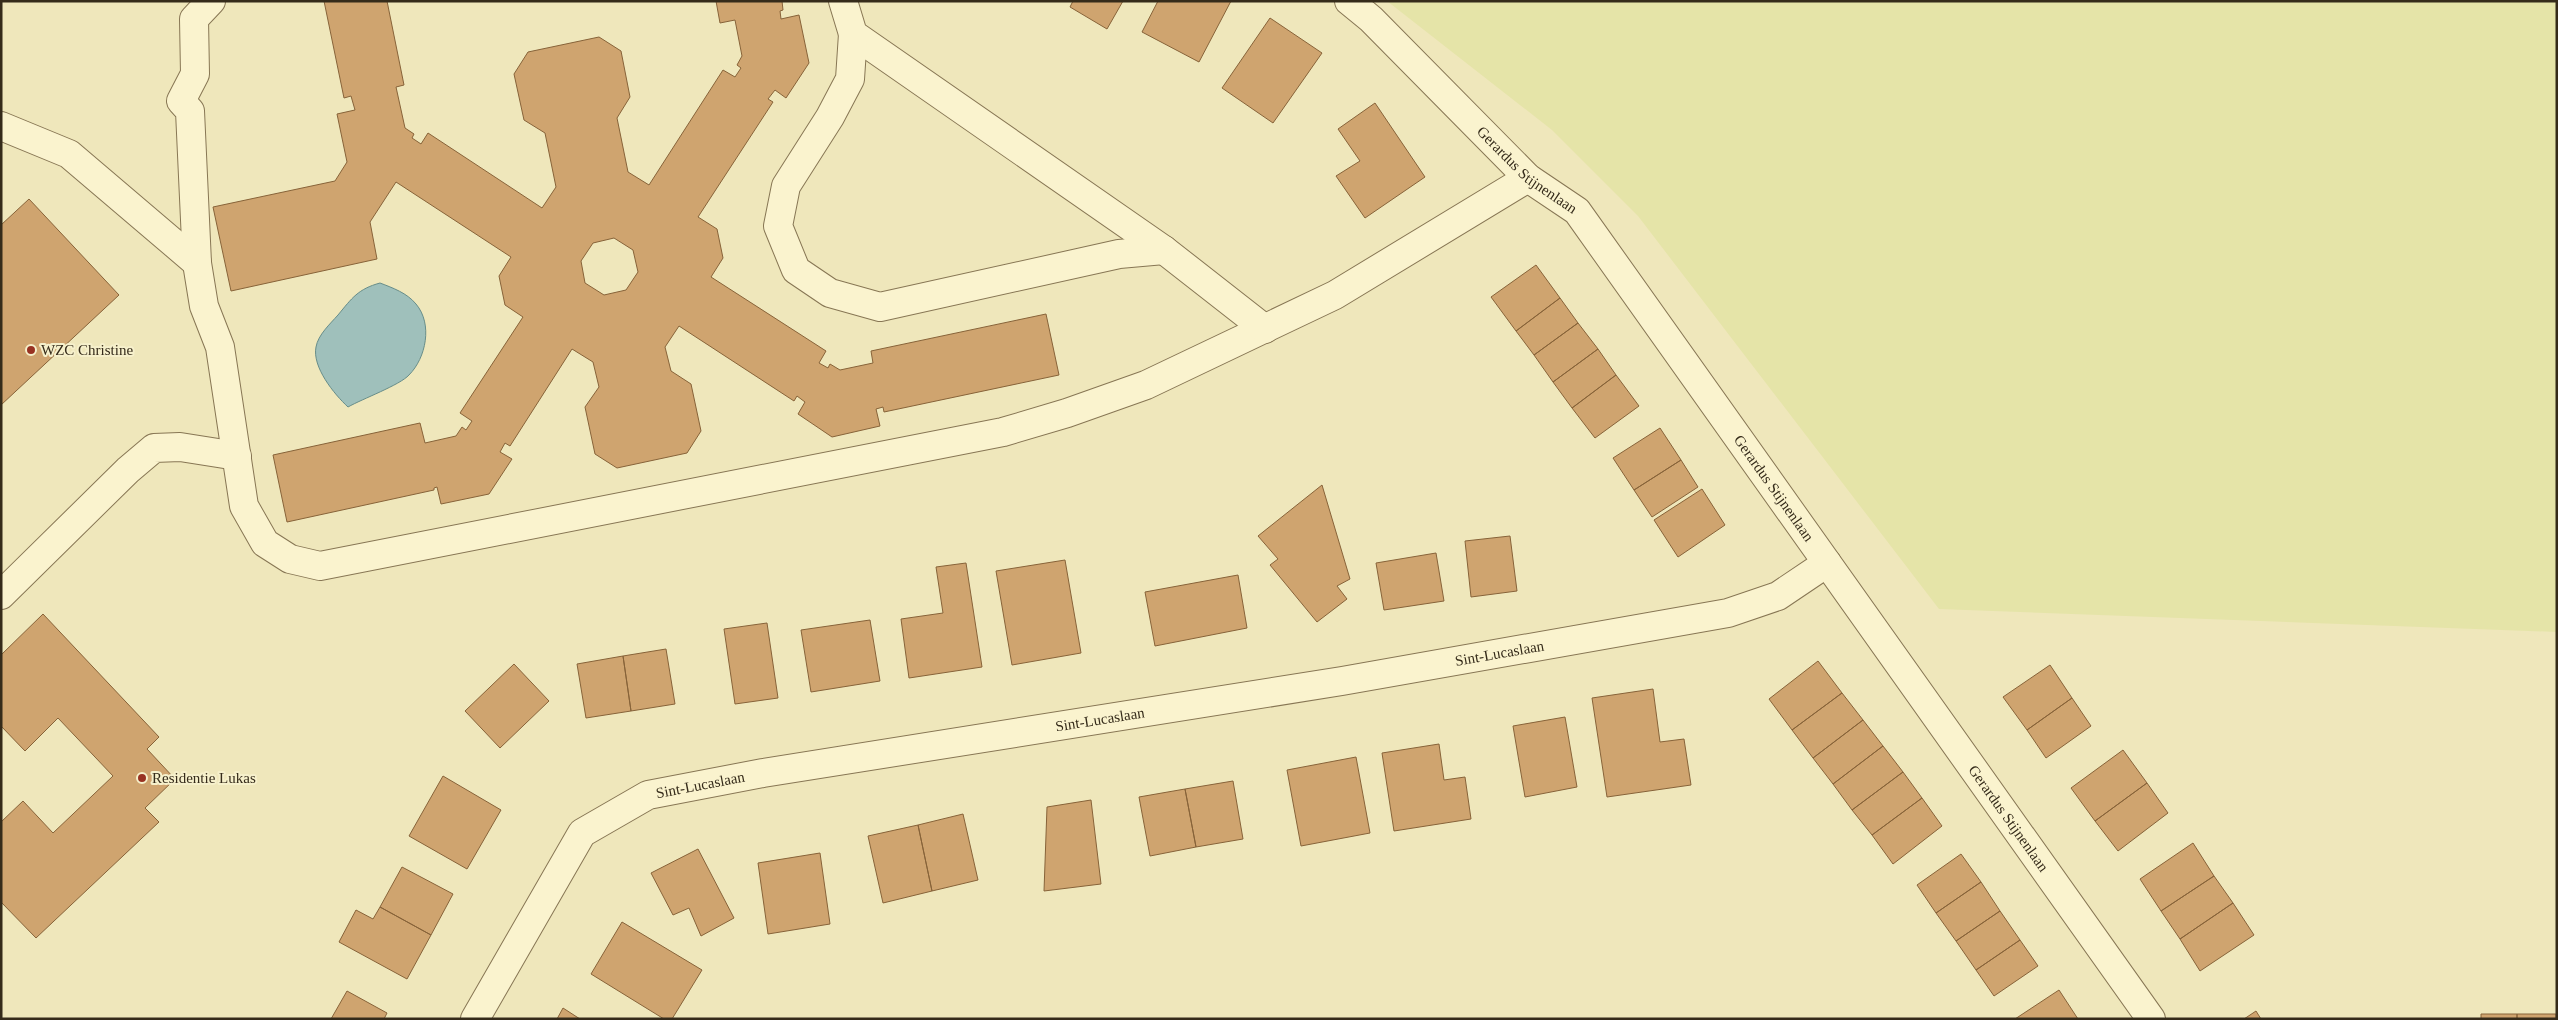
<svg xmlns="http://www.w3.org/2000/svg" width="2558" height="1020" viewBox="0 0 2558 1020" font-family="'Times New Roman',serif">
<rect width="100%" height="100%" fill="#efe7bb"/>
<path fill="#e5e4a8" d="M1387,1H2557V632L1939,609L1638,216L1552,130Z"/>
<path fill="#9fc0bb" stroke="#678d89" d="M380,283C393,288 407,293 416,304C433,324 426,358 409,375C400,385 362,399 348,407C334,394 312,367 316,347C318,335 330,324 338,315C352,298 358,289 380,283Z"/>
<path fill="#cfa46f" stroke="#876339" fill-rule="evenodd" d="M324,1H387L404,85L396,87L405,128L414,134L412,138L421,144L428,133L542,208L556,187L545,133L524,120L514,74L528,52L599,37L621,51L630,97L617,118L628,172L649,185L723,70L735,77L741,68L737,65L742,56L735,20L720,23L716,1H782L783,10L780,11L781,19L799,15L809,63L786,98L775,90L768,99L773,102L698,217L717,229L723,258L711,277L826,351L819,363L828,368L830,364L840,370L873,363L871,351L1046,314L1059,375L884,412L883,407L876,409L880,426L832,437L798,414L805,402L797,396L794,401L679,326L665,347L671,371L691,384L701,431L687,453L617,468L595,454L585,407L599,387L593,362L572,349L510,446L505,443L500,452L512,459L489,494L441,504L437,487L434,488V490L287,522L273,455L420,423L425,443L456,436L462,427L466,430L472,421L460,413L523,317L505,305L499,276L511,257L396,182L370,222L377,259L231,291L213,207L335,181L347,162L337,114L355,110L351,96L344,98ZM614,238L633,250L638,272L626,290L604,295L585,283L581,261L593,243Z
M1073,1H1123L1107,29L1070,7Z
M1158,1H1231L1199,62L1142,32Z
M1270,18L1322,53L1273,123L1222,88Z
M1375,103L1425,177L1365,218L1336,176L1360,161L1338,129Z
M29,199L119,295L1,405V225Z
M1536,265L1560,298L1516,331L1491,297Z
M1560,298L1578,323L1534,355L1516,331Z
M1578,323L1598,349L1553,382L1534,355Z
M1598,349L1616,375L1572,408L1553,382Z
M1616,375L1639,406L1595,438L1572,408Z
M1660,428L1681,460L1634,490L1613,458Z
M1681,460L1698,487L1652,517L1634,490Z
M1322,485L1350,579L1337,586L1347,599L1317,622L1270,565L1278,559L1258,536Z
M1702,489L1725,525L1678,557L1654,520Z
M1510,536L1517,591L1471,597L1465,541Z
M1436,553L1444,601L1384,610L1376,563Z
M1065,560L1081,653L1012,665L996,571Z
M966,563L982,667L909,678L901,619L943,613L936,567Z
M1238,575L1247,628L1155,646L1145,592Z
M43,614L159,737L147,749L175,779L145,808L159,822L36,938L1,902V822L23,801L53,833L113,776L58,718L25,751L1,726V655Z
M870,620L880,681L811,692L801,630Z
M767,623L778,698L735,704L724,629Z
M666,649L675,704L631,711L623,656Z
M623,656L631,711L586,718L577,664Z
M1818,661L1842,693L1792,730L1769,699Z
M514,664L549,701L500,748L465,711Z
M2050,665L2072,698L2027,730L2003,697Z
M1653,689L1660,742L1684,739L1691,785L1607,797L1592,698Z
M1842,693L1863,720L1813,758L1792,730Z
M2072,698L2091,726L2046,758L2027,730Z
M1565,717L1577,787L1525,797L1513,726Z
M1863,720L1883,746L1833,784L1813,758Z
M1439,744L1444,780L1465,777L1471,819L1394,831L1382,753Z
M1883,746L1903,772L1852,810L1833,784Z
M2123,750L2147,783L2095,821L2071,788Z
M1356,757L1370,833L1301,846L1287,770Z
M1903,772L1922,798L1872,835L1852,810Z
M443,776L501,810L467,869L409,836Z
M1233,781L1243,839L1196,847L1185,789Z
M2147,783L2168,813L2118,851L2095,821Z
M1185,789L1196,847L1150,856L1139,797Z
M1922,798L1942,826L1893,864L1872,835Z
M1091,800L1101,884L1044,891L1047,807Z
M963,814L978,880L932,891L918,825Z
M918,825L932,891L883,903L868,836Z
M2193,843L2214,876L2161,911L2140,879Z
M698,849L734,918L701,936L689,908L673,915L651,873Z
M820,853L830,924L768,934L758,863Z
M1961,854L1981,882L1936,913L1917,885Z
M402,867L453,894L431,935L380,907Z
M2214,876L2233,903L2180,939L2161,911Z
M1981,882L2000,911L1956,941L1936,913Z
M2233,903L2254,935L2200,971L2180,939Z
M380,907L431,935L407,979L339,942L356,910L373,919Z
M2000,911L2020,940L1976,970L1956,941Z
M622,922L702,970L672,1019H664L591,974Z
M2020,940L2038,966L1994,996L1976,970Z
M2059,990L2078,1019H2015Z
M347,991L387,1013L384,1019H331Z
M563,1008L580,1019H557Z
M2256,1011L2261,1019H2244Z
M2481,1014H2517V1019H2481Z
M2517,1014H2556V1019H2517Z"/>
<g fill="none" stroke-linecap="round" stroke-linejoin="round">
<defs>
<g id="minor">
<path d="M211,1L194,19L195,74L181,101L190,111L197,263L204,306L220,347L244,506L265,543L290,559L320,566L1003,432L1067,413L1146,385L1335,295L1528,178"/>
<path d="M843,1L853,34L1164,250L1265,329"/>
<path id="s1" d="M1349,1L1371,19L1528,178L1577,211L2151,1019"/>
<path d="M853,34L850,79L830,117L786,186L778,226L796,270L830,293L880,307L1119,254L1164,250"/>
<path d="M1,126L69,154L197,263"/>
<path d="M1,595L128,470L154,448L180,447L237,456"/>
<path id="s2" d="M475,1019L582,833L648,795L763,773L1342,681L1728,613L1778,596L1827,563"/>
</g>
</defs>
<use href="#minor" stroke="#877654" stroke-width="30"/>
<use href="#minor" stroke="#faf3ce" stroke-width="28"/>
</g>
<g fill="#983222" stroke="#f6f0cb" stroke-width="2">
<circle cx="31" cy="350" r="5"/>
<circle cx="142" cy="778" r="5"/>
</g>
<g text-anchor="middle" stroke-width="4" stroke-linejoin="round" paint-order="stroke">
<g font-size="15" fill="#352b1a" stroke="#f6f0cb">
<text dy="5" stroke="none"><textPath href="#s1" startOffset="246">Gerardus Stijnenlaan</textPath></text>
<text dy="5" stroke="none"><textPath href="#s1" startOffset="651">Gerardus Stijnenlaan</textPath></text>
<text dy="5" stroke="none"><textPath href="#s2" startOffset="1154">Sint-Lucaslaan</textPath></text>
<text dy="5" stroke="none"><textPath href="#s2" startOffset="749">Sint-Lucaslaan</textPath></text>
<text dy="5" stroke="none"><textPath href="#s2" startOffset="344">Sint-Lucaslaan</textPath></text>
<text dy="5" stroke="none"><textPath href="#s1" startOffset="1056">Gerardus Stijnenlaan</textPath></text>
</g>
<g font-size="15" fill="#352b1a" stroke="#f6f0cb" text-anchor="start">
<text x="41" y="355">WZC Christine</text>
<text x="152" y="783">Residentie Lukas</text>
</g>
</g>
<rect width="2558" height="1020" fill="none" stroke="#352b1a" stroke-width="5"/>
</svg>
